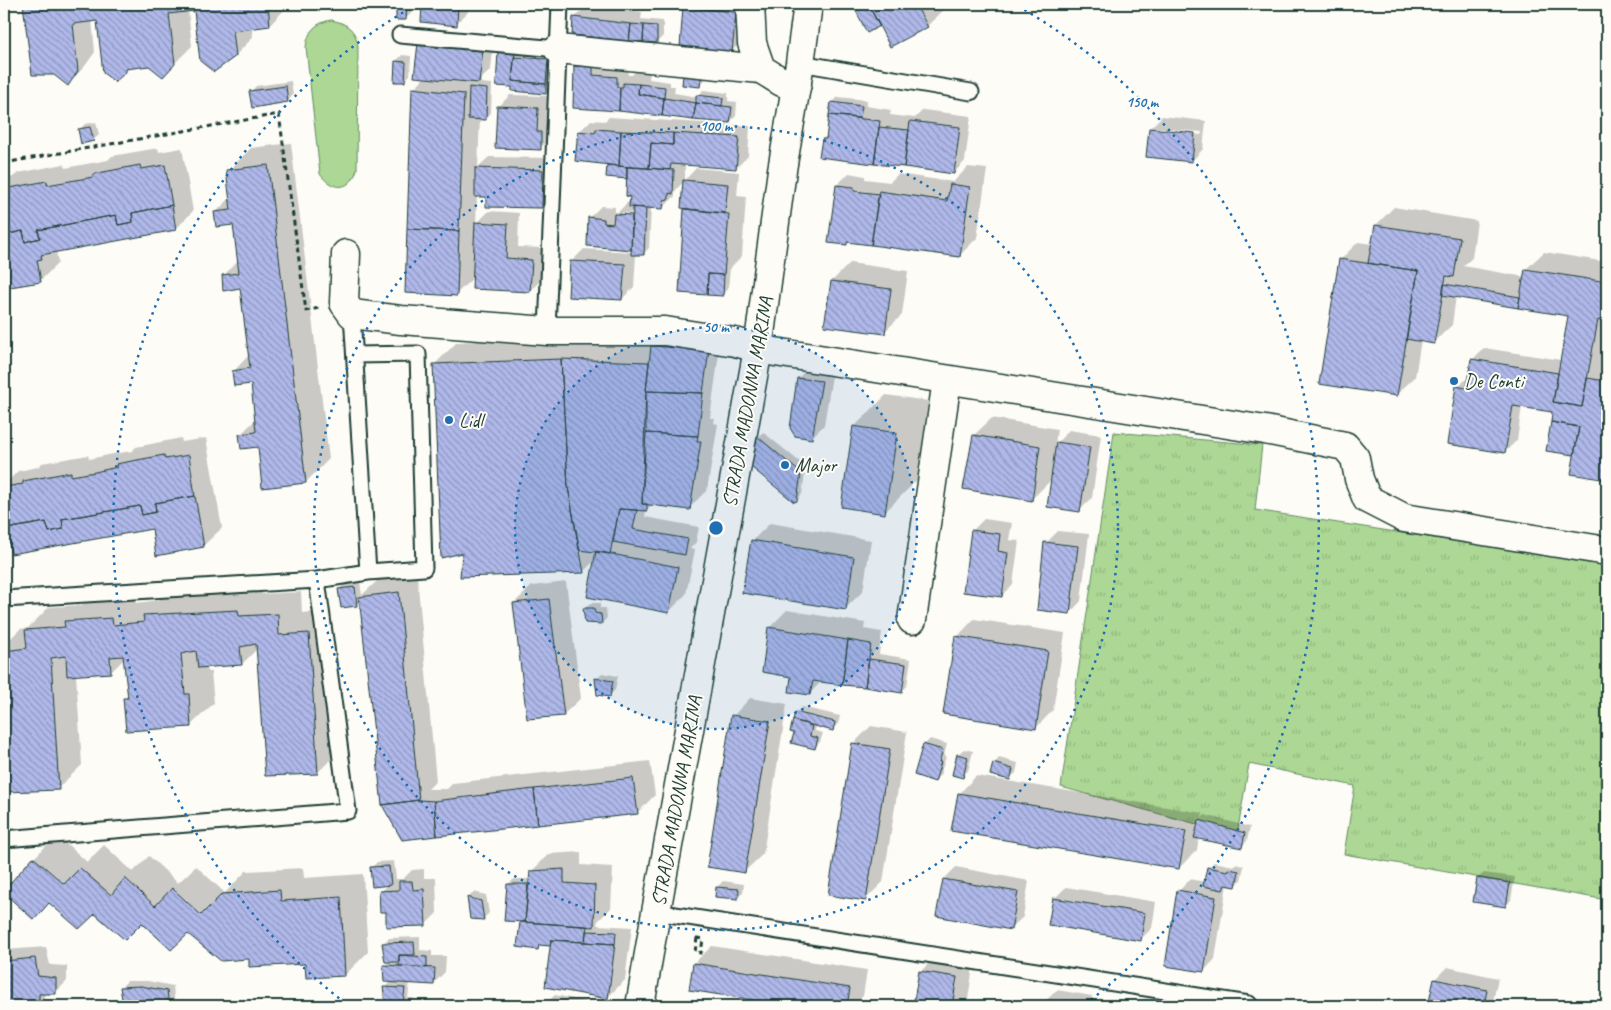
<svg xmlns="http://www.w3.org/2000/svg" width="1611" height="1010" viewBox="0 0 1611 1010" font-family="Caveat,sans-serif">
<defs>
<pattern id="grass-tufts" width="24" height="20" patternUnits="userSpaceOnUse" patternTransform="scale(1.25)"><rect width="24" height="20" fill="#acd794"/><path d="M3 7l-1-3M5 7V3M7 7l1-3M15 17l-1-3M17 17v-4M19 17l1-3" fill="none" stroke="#94b980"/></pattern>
<pattern id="building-back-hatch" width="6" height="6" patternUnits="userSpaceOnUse" patternTransform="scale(1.25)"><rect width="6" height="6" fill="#afb8e9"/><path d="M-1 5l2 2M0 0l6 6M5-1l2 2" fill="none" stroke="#8e97be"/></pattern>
</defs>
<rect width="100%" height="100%" fill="#fdfcf7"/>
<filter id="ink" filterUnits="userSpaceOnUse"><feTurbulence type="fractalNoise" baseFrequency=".02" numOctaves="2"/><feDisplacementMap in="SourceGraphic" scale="10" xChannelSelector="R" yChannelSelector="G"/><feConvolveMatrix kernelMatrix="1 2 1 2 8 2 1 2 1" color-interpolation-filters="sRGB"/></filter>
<g filter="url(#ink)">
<path fill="url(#grass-tufts)" stroke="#668a64" d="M1114,432L1262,445L1255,510L1607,565V900L1344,854L1355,786L1249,764L1237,835L1061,787Z"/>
<path fill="#acd794" stroke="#668a64" d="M331,20C347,23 356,30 358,46L357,169C351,192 332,191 320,174L306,47C308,31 315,23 331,20Z"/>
<path fill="#0003" fill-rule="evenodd" d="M25,4H287V7L270,25L252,27L253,37L236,55L195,9L188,10L192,46L163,75L149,65L129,67L115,81L98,19L92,20L95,52L85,66L68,84L54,74H33Z
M398,4H412V13L406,18H397Z
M423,4H469L468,12L456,24L422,21Z
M688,4H747L744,39L732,51L684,8Z
M859,4H950L927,26L855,7Z
M586,6L642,12L641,19L663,21V36L657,42L574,18Z
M494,38L491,70L481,79V83L492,84L491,113L485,119L480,118L478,167L489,157L555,158L554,195L542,207L488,196H477L476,224L489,211L519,213L518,247L543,248L542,279L530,291L474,277L456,294L413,89L425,77Z
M511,40L559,48L557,81L545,93L514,85L499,52Z
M402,55L411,56L410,75L404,81L396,61Z
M587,55L628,65V75H632L636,71L650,72L649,79L670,82V86H675L674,93L698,97L703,90L728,93V101L737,102L736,116L730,122L619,109L576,67Z
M708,61L705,80L700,85L684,84Z
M291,81L293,95L288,101L250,92L256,86Z
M510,95L549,96L552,137L540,148L498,107Z
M838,97L867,100L866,106L891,110L890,115L915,118L923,110L971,116L965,161L954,173L823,139L828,134L832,103Z
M1162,116L1206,121L1203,149L1192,161L1150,128ZM1159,128L1202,132L1201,135L1159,130Z
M609,117L750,126L748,156L736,168L685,164V180L696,168L739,172L737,196L746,197L742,256L730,268L728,289L722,295L680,292L686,208L684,181L675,191V196L663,208L651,207L649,248L643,254H636L634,287L622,299L572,261L584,249L632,252V246L630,248L589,218L601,206L615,207V212H618L628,202L631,203L628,177L608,165L610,164L579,132L591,120L605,121ZM622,213L639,214L638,217L622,216Z
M96,122L99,135L93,140L79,130L85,124Z
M291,143L329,459L306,482L259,446L240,435L256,419L252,383L234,371L249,355L241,287L223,276L239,260L235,224L216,212L231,197L228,171L251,148Z
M158,148L159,152L182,148L193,211L176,229L56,251L58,263L40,281L4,287V179L13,177L18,173L64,164L65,168L108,160L112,156Z
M968,167L987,169L977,238L959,256L849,241L846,244L837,185L849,173L865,176V179L890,182L898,174L953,182Z
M1394,207L1477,221L1472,258L1463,266L1525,277L1526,269L1544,252L1607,262V344L1603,367L1607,368V479L1573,473L1576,451L1574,454L1553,411L1522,406L1517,440L1505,452L1458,387L1470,375L1472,360L1484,348L1561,360L1569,315L1456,296L1452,325L1434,342L1421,340L1415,377L1397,394L1340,260L1358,242L1373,244L1376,225Z
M850,263L908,271L902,315L884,332L832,281Z
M585,336L721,339L710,418H715L714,423L718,424L707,490L689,508L653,504L646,510L645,517L699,527L696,542L690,549L695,550L686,594L669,612L595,560L584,571L464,551L434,365L457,342Z
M810,366L833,370L824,425L812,437L798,378Z
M886,395L928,401L917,480L885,512L854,427Z
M992,418L1057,429L1055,445L1069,430L1101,435L1092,498L1080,510L1052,479L1032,499L974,435Z
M763,432L806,467L802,494L797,500L757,438Z
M181,438L182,442L206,438L222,528L204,545L157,554L153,527L12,553L4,509V485L18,471L38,467L42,463L88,455L89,459L113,454L132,451L136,447Z
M984,519L1012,523L1009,540L1019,541L1013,584L1001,596L972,531Z
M770,523L871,540L863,591L845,609L752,541Z
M1058,531L1089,534L1081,601L1070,613L1046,543Z
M417,575L436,781L428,789H447L453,783L650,761L655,795L638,812L402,839L360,601L357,605L339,589L345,584L360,582L362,595L378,580Z
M566,582L581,698L563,715L514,603L532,586Z
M261,587L262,594L301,592L302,613L331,610L341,750L317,773L257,649L242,664L207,666L208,672H211L214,703L190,726L124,699L129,694L124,659L111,672L76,674L82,765L58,788L7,790L4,745V645L20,629L28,628L49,607L82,605L89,598L135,595L136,603L159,600L167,592Z
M590,603H600V608H606L607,618L602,623L584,609Z
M787,610L865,623L864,629L882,632L879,654L911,659L907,686L901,692L866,684L865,686L822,681L809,694L792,676L770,627Z
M974,619L1065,633L1053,710L1036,728L957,637Z
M602,673L618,676L615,690L609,696L597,679Z
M750,698L787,704L763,854L745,871L733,716Z
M802,707L840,716L838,724L832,729L816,725L815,731L823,733L820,742L814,748L796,732L792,731L796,712Z
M871,726L907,732L883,882L865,900L854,743Z
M930,739L947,744L944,756L946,757L940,775L935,780L924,745Z
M964,749L973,751L968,771L962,776L958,754Z
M999,758L1018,763L1016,773L1010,778L994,764Z
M976,776L1203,813L1202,818L1205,815L1250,827L1247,841L1241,847L1199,837L1197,850L1179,868L959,794Z
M57,835L87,862L104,845L133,872L149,856L178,883L196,866L225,893L246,871L303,868L304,878L363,874L368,952L345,975L306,963L250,958L188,932L50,902L34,918V858Z
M581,852V865L613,867L611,908L598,921L597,925L632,927L625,980L607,998L552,943L549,945L542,944L538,949L521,922L523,920L508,885L514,879H530L531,872L549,854Z
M394,861L396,879H403L412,870L424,869V878H436L437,913L425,925L387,910L381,891L388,884L371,868L377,862Z
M1214,862L1234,866L1235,864L1244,866L1241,880L1236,886L1227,884L1215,959L1204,971L1179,891L1190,879L1205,882L1208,868Z
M956,867L1029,881L1023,917L1011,928L944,879Z
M1484,873L1515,877L1511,900L1506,906L1478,878Z
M723,881L744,884L743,892L738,898L716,896L717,887Z
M1066,887L1156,902L1152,928L1140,940L1054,899Z
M474,892L486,895L489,913L484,918L468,898Z
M420,937V950L432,951V956H446L445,972L433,984L410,982L408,998H414L412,1006H387L385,987L391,981L384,966L390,961L383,943L389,938Z
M712,946L867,970L863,996L853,1006H798L690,989L694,963Z
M46,947L50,965L67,966V981L55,993H47L44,996V1006H4V950Z
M938,954L974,960L967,1006H915L920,972Z
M1447,967L1498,978L1492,1006H1429L1435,979Z
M127,981H148L173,986L175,1006H146L145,999L121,987Z
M1057,990L1092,996L1090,1006H1040Z
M555,995L609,1006H543Z
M425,1000L441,1002V1006H419Z"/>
<path fill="url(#building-back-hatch)" stroke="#1f3d34" d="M23,4H268L270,26L233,31L236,56L214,72L200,61L194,11L169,14L175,64L163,77L149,66L126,69V72L115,82L103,73L97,21L73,24L78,71L68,86L54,75H32Z
M396,4H407L406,20H396Z
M422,4H458L457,26L421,22Z
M860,4H868L880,26L867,33L854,7Z
M868,4H915L928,27L890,47Z
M683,7L736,12L732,52L680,47Z
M573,17L631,24L629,41L572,35Z
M631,24L644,25L643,42L629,41Z
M644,25L657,26V43L643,42Z
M418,43L483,50L479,83L414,77Z
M498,52L515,53L512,81L546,84V94L512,91V87L496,86Z
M514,57L548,59L546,84L512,81Z
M395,61L406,62L405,82H394Z
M684,64L703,66L700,87L682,85Z
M574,66H593V75L617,77V87H620L619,111L573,108Z
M623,83L639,84L638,94L664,98L662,116L619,111L620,87H623Z
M639,84L665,87L664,98L638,94Z
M286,86L288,102L252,108L249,91Z
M469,87L487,89L486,120L468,119Z
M412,88L464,94L459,231L407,229Z
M696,95L723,98L722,106L696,103Z
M664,98L696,103L693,120L662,116Z
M831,102L862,106L860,118L829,115Z
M696,103L732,107L730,123L693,120Z
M497,106L538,108L537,132H541V150L495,148Z
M829,115L880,121L874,164L819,157L822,139H826Z
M910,121L960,127L954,174L904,167Z
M90,127L94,141L81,144L78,129Z
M879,127L909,130L904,167L874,164Z
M1149,128L1195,133L1192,162L1146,157Z
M596,129L621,131L619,166L575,161L578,131L595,133Z
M621,131L673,133V145L651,143L649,168L619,166Z
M673,133L739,137L736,169L671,164L670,170L649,168L651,143L673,145Z
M140,165L141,169L165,165L172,205L132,213L133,222L118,225L116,215L38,230L40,238L25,242L23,231L4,235V189L47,181V185L93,177V174Z
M268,165L306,483L262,488L258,447L241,449L239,434L256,432L251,384L234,386L232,371L250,368L240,288L223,291L222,275L239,273L233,225L216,227L214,212L231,210L226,170Z
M607,165L627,167V179L606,177Z
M627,167L674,170L673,194L669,193V199L664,200L663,209L629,207L630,197L626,196Z
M475,168L543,170L542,208L486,207V197H475Z
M683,180L728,184L725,213L681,208Z
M950,184L970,187L960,257L871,245L879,191L947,201Z
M836,185L854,187V191L879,194L871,245L847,242V245L828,243Z
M172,205L176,230L41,255L42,259L37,260L41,282L4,288V235L23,231L25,242L40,238L38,230L116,215L118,225L133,222L132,213Z
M633,207L646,208L644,255H631Z
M684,209L729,214L724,275L708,274L707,295L679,293Z
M614,214L632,215L631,250L587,246L588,217L604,219V223L613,224Z
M475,222L508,224L506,258L532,260L530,292L472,289Z
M1375,225L1460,238L1454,277L1446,276L1434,344L1406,339L1418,271L1368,263Z
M407,229L459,231L457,296L405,293Z
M1339,259L1418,271L1397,396L1319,384Z
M570,261L625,264L622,300L568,297Z
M1525,269L1607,282V322L1598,320L1582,407L1553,402L1568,316L1518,308Z
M708,274L724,275L723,296L707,295Z
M831,281L891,289L885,334L824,326Z
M1444,284L1520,297L1518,308L1442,295Z
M651,346L709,350L703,393L646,391Z
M561,359L568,487L584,573L460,577L462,553L441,558L433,364Z
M561,359L649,362L646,391L642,504H647V511L619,509L610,554L579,550L568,487Z
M1471,359L1558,373L1553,402L1582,407L1587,378L1606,381L1605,388H1607V480L1571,474L1579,427L1551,422L1552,412L1513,406L1505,453L1447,444L1456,386L1466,388Z
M797,378L822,381L812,439L795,436L790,428Z
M646,391L703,393L698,436L646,433Z
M1551,422L1579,427L1574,455L1546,451Z
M853,426L897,433L885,514L841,507Z
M646,433L698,436L697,441H701L690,510L642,504Z
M973,435L1040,446L1032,501L963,489Z
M758,437L801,473L797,501L794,502L751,467L756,438Z
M1056,442L1090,447L1080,512L1047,507Z
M164,455L165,459L189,455L195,496L155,503L156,512L142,515L140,506L62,519L63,529L49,532L46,522L6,529L4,518V487L23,484V481L71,472V476L95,472L117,467L116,464Z
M195,496L204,547L156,556L152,529L11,554L6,529L46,522L49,532L63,529L62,519L140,506L142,515L156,512L155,503Z
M619,509L637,510L633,529L688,539L685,555L613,542Z
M971,530L1000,534L998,551L1008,553L1002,597L963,592Z
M751,540L854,557L846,610L742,593Z
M1044,542L1078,546L1070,614L1037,610Z
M596,551L678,567L669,613L587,597Z
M355,587L357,606L341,608L338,589Z
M399,592L419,800L382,805L359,597Z
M549,599L564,716L527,719L513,603Z
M583,608H594L595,613L601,614L602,624L585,623Z
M238,610L239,616L278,614L279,635L309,633L318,774L265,776L256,644L240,647L242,665L198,668L196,651L181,654L185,694H189L191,727L126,731L123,698H128L123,656L110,657L111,673L67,676L66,656L51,658L59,790L6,792L4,763V651L27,648L25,630L65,627L64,621L112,618L113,625L144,622L143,615Z
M768,627L848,640L842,685L813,681L810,695L789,692L791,677L762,672Z
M955,636L1048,651L1036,729L943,714Z
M848,640L871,644L865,687L842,685Z
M869,659L906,664L902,693L865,687Z
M595,678L613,681L610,697L597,695Z
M795,712L835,722L833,731L793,720Z
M731,715L770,721L745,873L707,867Z
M793,720L812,726L810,736L818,738L815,749L791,743L794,733L790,732Z
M852,743L890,749L866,901L828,895Z
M923,744L943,750L939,762H941L935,782L914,775Z
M957,754L968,757L963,778L952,775Z
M993,763L1013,769L1010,780L990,775Z
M633,778L638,814L538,825L534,789Z
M534,789L538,825L437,836L434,801Z
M958,793L1186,831L1179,869L951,831Z
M419,800L434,801L437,836L402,840L382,805Z
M1199,820L1245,833L1242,848L1194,838Z
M33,857L64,884L80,868L111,895L125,878L155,906L172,888L201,915L222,894L280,890L281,901L341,897L345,976L306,978L305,964L249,967V959L221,961L188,934L171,950L142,923L125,940L95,914L79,929L49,903L34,920L4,893V890Z
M389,866L391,885L372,887L370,867Z
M1207,867L1228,871L1229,869L1239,871L1236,887L1225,885L1223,890L1203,886Z
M564,869V883L595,885L594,927L525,922L530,871Z
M1477,878L1510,883L1506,907L1473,902Z
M943,879L1018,892L1011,930L936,916Z
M399,881H412L413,890L424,889L426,926L386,927V912H380L379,891L399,890Z
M507,884H528L525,922L504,921Z
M716,887L739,889L738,899L715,897Z
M1177,890L1216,897L1204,972L1165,966Z
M467,897L481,901L484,920L470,919Z
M1053,898L1145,913L1141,941L1048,925Z
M520,922L587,926L585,942L551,940L550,946L539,945L538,950L517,947Z
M586,931L616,932L615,944L585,942Z
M551,940L615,944L608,999L545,987Z
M414,942L415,955H399V962H385L382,943Z
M399,955L427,957V968L399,966Z
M35,958L38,976L56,978V994H39V1003L4,1005V961Z
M693,963L850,988L847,1006H791L689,990Z
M383,965L435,968L434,985L384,982Z
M919,971L957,977L952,1006H913Z
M1434,979L1487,990L1484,1006H1428Z
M141,986L167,991L169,1006H144V1001L123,1005L120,987Z
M383,987L405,988L403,1003H409L408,1006H386Z
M39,1003V1006H4V1005Z"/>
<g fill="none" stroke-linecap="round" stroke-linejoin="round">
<defs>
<path id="service" d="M400,35L558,49
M800,63L971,92
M352,314L368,572L424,568L418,354L355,355
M547,331L560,4
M317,580L368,572
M4,599L317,580L348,811L4,839
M656,912L1249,1004"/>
<path id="minor" d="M750,4L752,43L761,69
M558,49L761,69L782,82L797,84
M346,254L344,303L352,314L401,320L547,331H665L735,342L769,351L1265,430L1345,446L1355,458L1359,479L1367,499L1404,518L1607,551
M912,620L947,380"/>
<path id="tertiary" d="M640,1006L656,912L758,349L782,170L800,63L808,4"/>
</defs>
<use href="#service" stroke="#1f3d34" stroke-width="19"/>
<use href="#minor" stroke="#1f3d34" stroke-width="31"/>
<use href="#tertiary" stroke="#1f3d34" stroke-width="31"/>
<path stroke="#1f3d34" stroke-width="3" stroke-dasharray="5 4" stroke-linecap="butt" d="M4,163L279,114L306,311L319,308
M697,938L703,939L701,953L695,952Z"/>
<use href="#service" stroke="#fdfcf7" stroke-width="15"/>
<use href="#minor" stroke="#fdfcf7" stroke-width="28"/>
<use href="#tertiary" stroke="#fdfcf7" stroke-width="28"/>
</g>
</g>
<circle cx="716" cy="528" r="201" fill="#1f6fb2" fill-opacity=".12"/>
<g fill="none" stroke="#1f6fb2" stroke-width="2.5" stroke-dasharray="2.5 5">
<circle cx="716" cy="528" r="201"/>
<circle cx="716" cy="528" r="402"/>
<path d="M345 1003A603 603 0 0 1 414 6M1018 6A603 603 0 0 1 1087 1003"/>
</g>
<g fill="#1f6fb2" stroke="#fdfcf7" stroke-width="2">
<circle cx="1454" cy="381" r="5"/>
<circle cx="449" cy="420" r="5"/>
<circle cx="785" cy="465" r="5"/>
</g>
<g text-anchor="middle" stroke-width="4" stroke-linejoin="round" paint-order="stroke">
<g font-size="20" fill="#1f3d34" stroke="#fdfcf7" text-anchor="start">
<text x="1464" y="388">De Conti</text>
<text x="459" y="427">Lidl</text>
<text x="795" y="472">Major</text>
</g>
<g font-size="20" fill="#1f3d34" stroke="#fdfcf7">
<text transform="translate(747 402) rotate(-80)" y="7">STRADA MADONNA MARINA</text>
<text transform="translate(676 801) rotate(-80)" y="7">STRADA MADONNA MARINA</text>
</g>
</g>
<circle cx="716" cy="528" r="8" fill="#1f6fb2" stroke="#fdfcf7" stroke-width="2.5"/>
<g font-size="15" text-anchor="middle" font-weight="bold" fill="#1f6fb2" stroke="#fdfcf7" stroke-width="4" stroke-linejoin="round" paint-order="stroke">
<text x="1142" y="107">150 m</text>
<text x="716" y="131">100 m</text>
<text x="716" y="332">50 m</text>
</g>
<rect width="1611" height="1010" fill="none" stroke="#fdfcf7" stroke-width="20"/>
<rect x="10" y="10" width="1591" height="990" fill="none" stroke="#1f3d34" stroke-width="2" filter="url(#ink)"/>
</svg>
